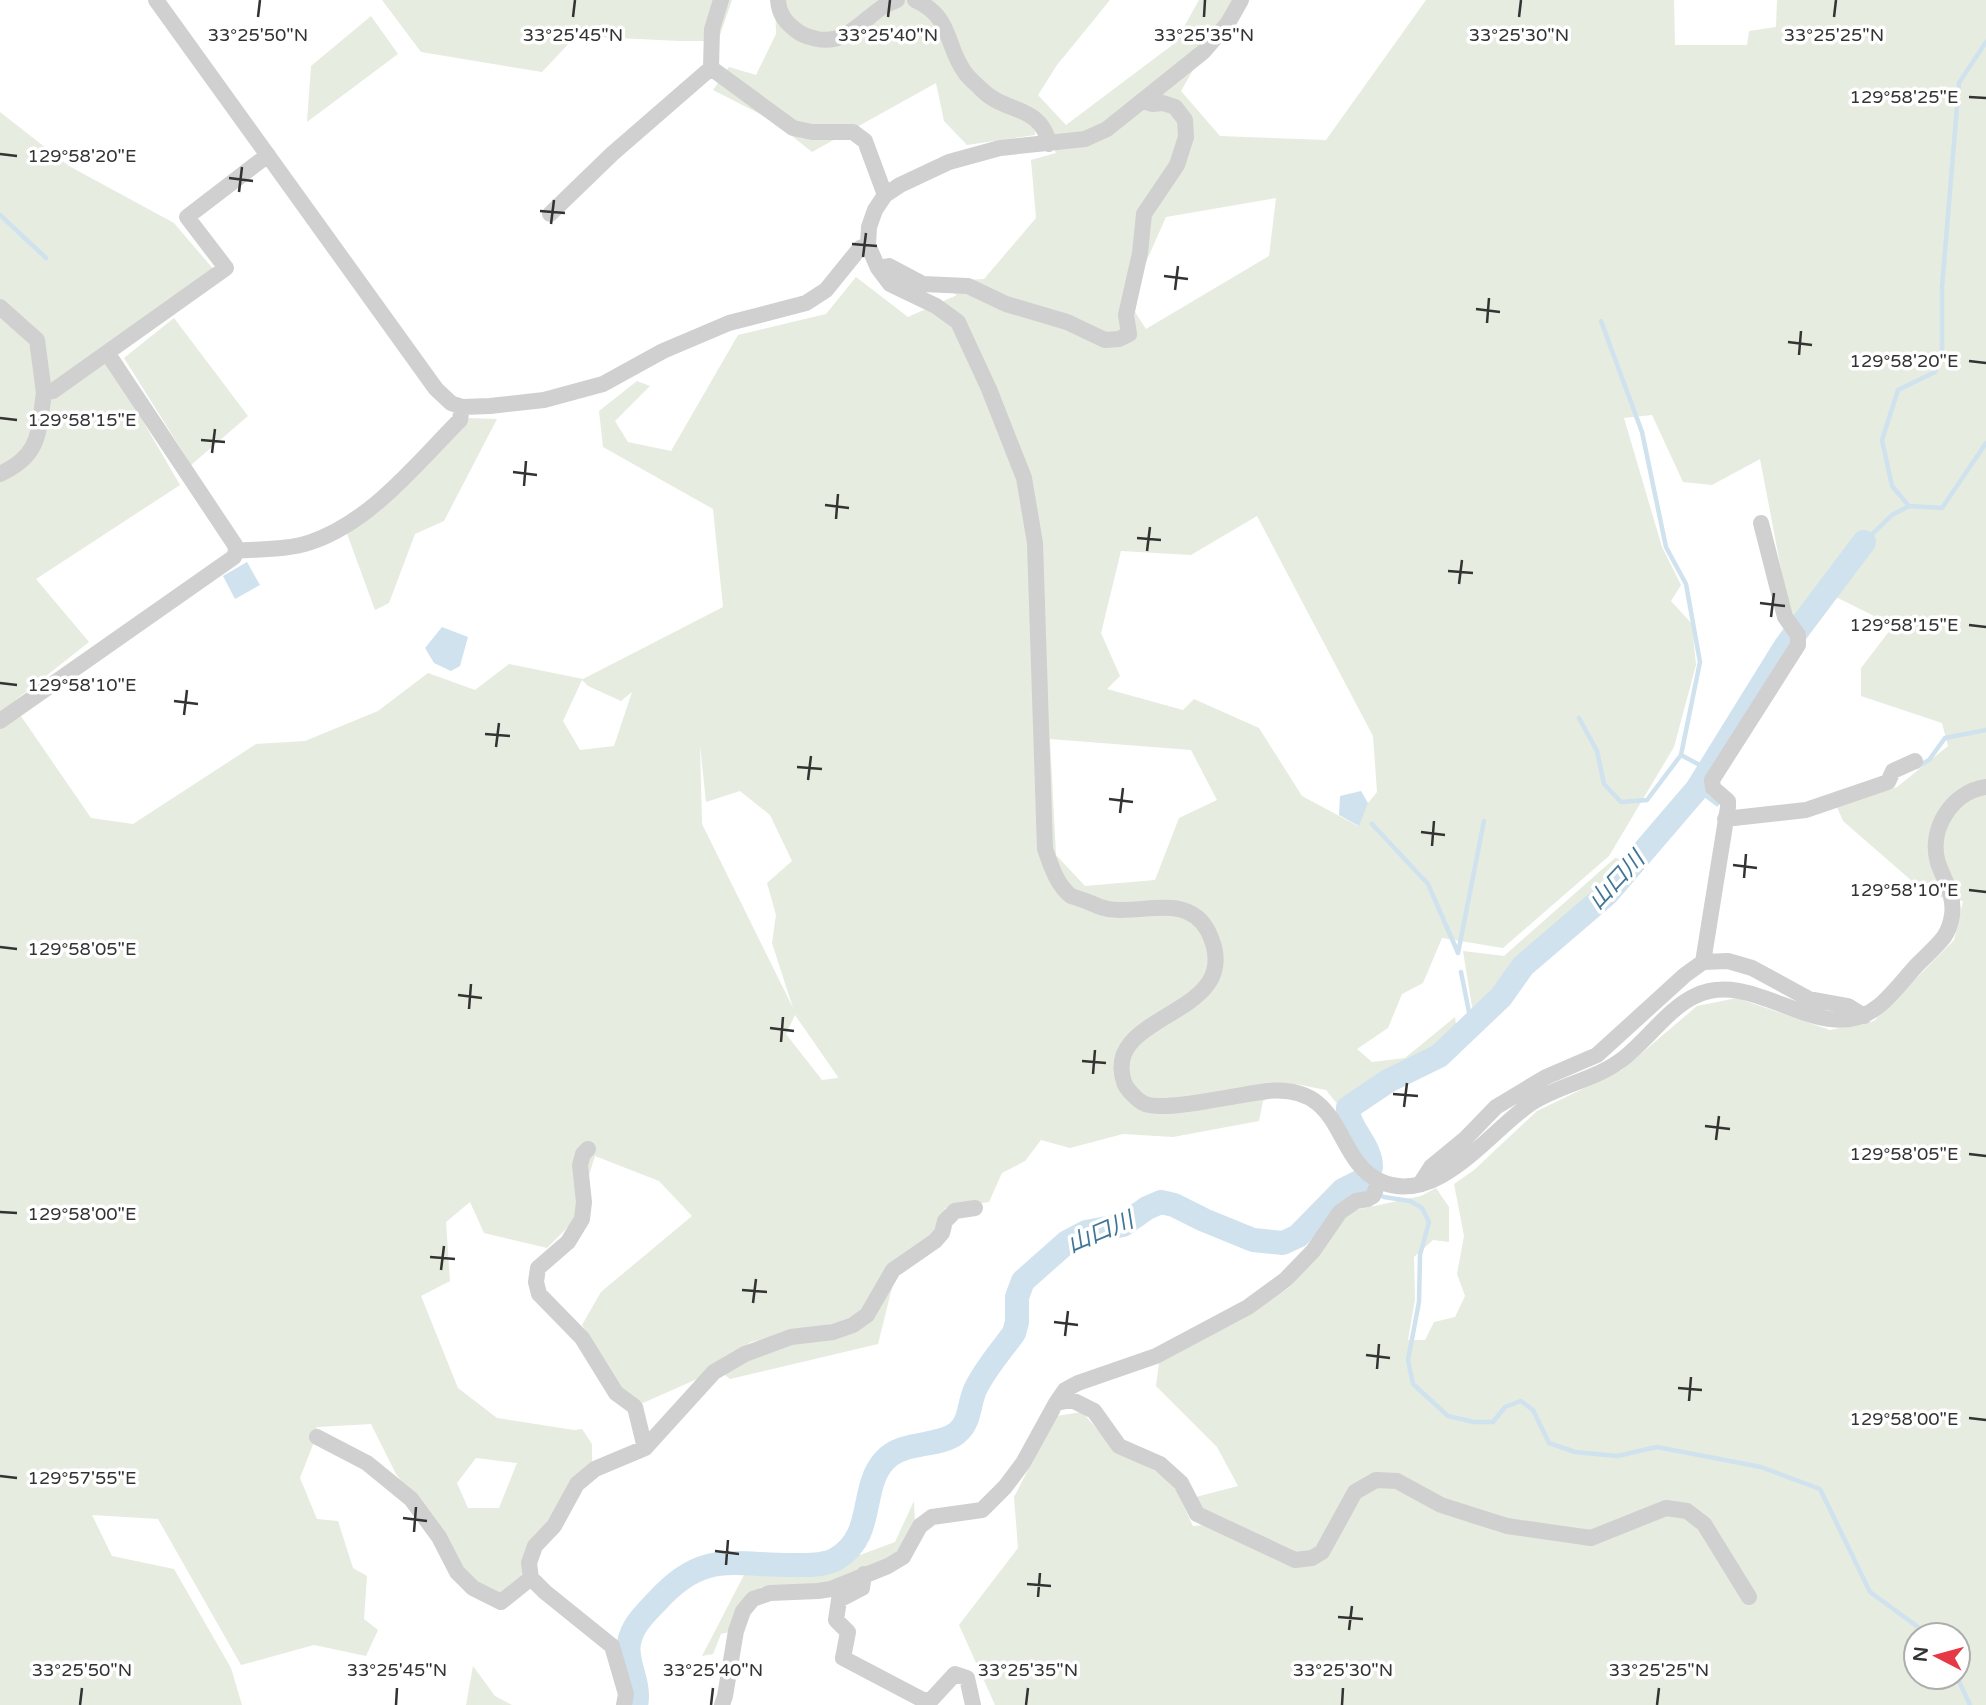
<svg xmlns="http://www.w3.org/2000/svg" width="1986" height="1705" viewBox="0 0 1986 1705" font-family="'Varela Round','Noto Sans JP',sans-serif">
<rect width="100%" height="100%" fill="#fff"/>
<path fill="#e6ecdf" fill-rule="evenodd" d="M382,0H732L718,41H680L576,36L542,72L421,52Z
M775,0H1110L1057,65L1038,95L1066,125L1175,43L1199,0H1233L1181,91L1220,136L1326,140L1426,0H1674L1675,45H1747L1749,31L1776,27L1777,0H1986V1705H995L959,1625L1018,1548L1014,1497L1056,1416L1082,1412L1116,1451L1171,1479L1193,1526L1207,1525L1196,1497L1238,1486L1217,1447L1156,1386L1159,1363L1289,1288L1351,1211L1421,1196L1436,1188L1449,1207V1242L1433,1240L1414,1257L1415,1299L1408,1340H1425L1434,1322L1455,1317L1465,1296L1457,1274L1464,1236L1454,1184L1474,1170L1537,1111L1622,1070L1697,1006L1737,998L1830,1030L1874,1021L1954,940L1963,901L1928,895L1843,821L1837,807L1897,787L1948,746L1942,723L1861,696V668L1897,621H1884L1832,595L1808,631L1789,611L1760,459L1712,485L1683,482L1652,415L1624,418L1662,547L1681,585L1671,601L1692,624L1696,665L1674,747L1609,856L1503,948L1442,938L1423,983L1402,994L1388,1028L1357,1049L1372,1062L1405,1058L1455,1017L1457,1032L1437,1052L1383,1075L1339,1106L1326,1090L1296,1084L1263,1101L1259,1121L1173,1137L1123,1134L1070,1148L1041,1140L1025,1161L1002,1173L989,1202L945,1208L938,1234L860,1314L835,1323L751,1342L697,1379L643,1403L619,1387L582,1325L601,1292L692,1216L659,1181L595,1156L575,1220L547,1248L484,1233L470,1202L446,1222L450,1281L421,1296L458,1388L497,1418L574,1430L582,1429L592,1444V1464L524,1573L500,1597L469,1578L443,1532L396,1474L371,1424L317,1427L314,1442L300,1478L317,1519L338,1521L353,1568L367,1576L364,1619L378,1630L366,1656L314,1645L241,1665L158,1519L92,1515L112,1556L174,1569L231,1668L242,1705H0V112L69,166L174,223L214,270L108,361L180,485L36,579L89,642L12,703L91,818L133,824L256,744L305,741L378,711L428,673L475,690L509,664L583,679L723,607L713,509L603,447L599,411L637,381L650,386L615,421L628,442L671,451L738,335L826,314L856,277L908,317L957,295L931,282L984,279L1036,218L1031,160L1056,153L1034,112L1035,135L967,145L944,121L936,83L812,152L772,120L713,90L729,67L756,75L776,34ZM1276,198L1269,256L1146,329L1135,312L1142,271L1166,217ZM1257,516L1373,736L1377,792L1368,803L1358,826L1302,796L1259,728L1194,699L1183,710L1107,689L1120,676L1101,633L1121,551L1191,555ZM582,680L588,686L621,701L632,692L614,746L580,750L563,721ZM1050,739L1191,750L1217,800L1179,818L1155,880L1085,886L1056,855ZM700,745L706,802L740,791L770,815L792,861L767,883L776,915L772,943L793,1008L702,824ZM795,1015L838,1077V1078L822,1080L786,1034ZM476,1458L517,1463L499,1508H468L457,1483ZM1916,1635H1958V1677H1916Z
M371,16L398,54L307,122L311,66Z
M174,318L248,416L191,465L124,358Z
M466,418L497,419L444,521L415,534L389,603L375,610L346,531L380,511Z
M1615,858L1625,860L1604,886L1522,955L1473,1013L1463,951L1504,956Z
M894,1280L878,1344L730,1379L723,1373L778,1347L834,1337Z
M914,1501L915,1523L899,1553L825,1584L761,1587L743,1602L729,1632L721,1634L713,1654L702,1656L745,1573L821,1571L842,1563L856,1548L860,1555L895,1542Z
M473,1666L495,1696L512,1705H466Z"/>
<path fill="#cfe2ee" d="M247,562L260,585L235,599L223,576Z
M442,627L468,637L460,666L451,671L434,663L425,648Z
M1361,791L1368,803L1359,826L1339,815L1340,796Z"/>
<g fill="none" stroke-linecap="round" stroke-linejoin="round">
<path stroke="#cfe2ee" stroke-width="4.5" d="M0,215L46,258
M1601,321L1642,432L1666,547L1686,584L1700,662L1681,755L1709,770
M1909,506L1892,486L1882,440L1898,390L1935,372L1942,353V287L1959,83L1986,42
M1864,542L1892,515L1909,506L1942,508L1986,443
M1579,718L1597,751L1604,784L1621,802L1647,800L1681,755
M1917,767L1929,760L1945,738L1986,730
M1697,789L1717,804
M1372,824L1428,884L1458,953L1484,821
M1461,972L1469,1012L1468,1029
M1354,1186L1364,1187L1384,1197L1410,1201L1422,1208L1429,1222L1420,1255L1419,1302L1408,1360L1413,1384L1448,1416L1474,1422H1493L1505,1407L1521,1401L1533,1410L1549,1443L1575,1452L1617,1456L1657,1447L1761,1467L1820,1489L1870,1592L1929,1635
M1957,1677L1970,1705"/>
<path stroke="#cfe2ee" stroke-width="24" d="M1371,1167C1371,1144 1347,1128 1348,1108L1388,1081L1439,1056L1501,997L1523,966L1607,894L1697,789L1785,647L1864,542
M636,1705C641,1683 625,1662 629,1643C632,1625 646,1613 658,1600C706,1547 738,1567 800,1565C811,1565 826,1565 836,1559C876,1536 859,1489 884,1461C902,1440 938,1448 957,1433C971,1421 968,1406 975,1390C984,1370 1001,1351 1014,1333L1017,1322V1297L1023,1281L1067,1242L1086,1232L1123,1225L1147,1208L1161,1202L1174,1205L1204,1220L1253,1240L1283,1243L1298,1236L1343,1190L1361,1181"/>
<path stroke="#d0d0d0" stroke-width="16" d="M156,0L436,389L451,403L462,407L490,406L544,400L603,384L663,351L729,323L806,303L826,290L860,248L868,245
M721,0L712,29L711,68L793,128L812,132H853L865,141L885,195
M778,0C779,14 785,22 797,31C803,36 809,37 817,39C852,46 868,9 897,0
M915,0C954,18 944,45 966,74C970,79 976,84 981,89C1005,114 1041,104 1049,144
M1241,0L1228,23L1203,52L1107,129L1085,139L1000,148L949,162L900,185L885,195L875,210L869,227L868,245L878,268L890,284L936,306L958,322L989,389L1024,478L1035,543L1045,849C1051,865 1056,884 1071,896C1074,897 1083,900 1086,901C1093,904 1101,908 1108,909C1141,915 1187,892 1208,931C1251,1018 1100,1010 1124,1082C1126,1089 1138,1101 1145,1104C1167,1112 1240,1094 1268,1091C1347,1084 1332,1161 1382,1182C1439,1206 1492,1128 1533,1102C1562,1084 1598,1079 1624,1058C1647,1040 1669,1008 1695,996C1756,966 1823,1053 1880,1005C1893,994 1905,978 1917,965C1926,956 1936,947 1944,937C1948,931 1951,922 1952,915C1955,896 1944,880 1938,863C1928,829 1952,792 1986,787
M550,214L612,154L711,68
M878,268L889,266L923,284L968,286L1006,304L1067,322L1105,340L1119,339L1129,334L1126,315L1140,253L1144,214L1177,165L1186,137L1185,120L1175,107L1163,103L1152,104L1143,101
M0,307L37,340L44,393L53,391L226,268L187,217L268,155
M108,354L235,545L236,551
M0,474C41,455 38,433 44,393
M0,721L234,557L236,551C260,549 288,550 311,542C372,521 416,464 460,420L462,407
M1725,819L1806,810L1888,782L1893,771L1915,761
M1703,962L1728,807V801L1713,788L1712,780L1798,645V635L1785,617L1761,523
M588,1149L583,1154L580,1165L584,1202L582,1219L568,1242L538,1268L536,1282L539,1294L582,1338L616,1393L635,1407L645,1448
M1420,1184L1431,1167L1465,1139L1496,1107L1546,1077L1597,1055L1685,975L1703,962L1728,961L1752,968L1809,999L1848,1006L1864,1016
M1056,1403L1072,1400L1094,1411L1119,1446L1160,1464L1181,1483L1197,1514L1295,1560L1312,1558L1322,1552L1355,1492L1376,1480L1397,1481L1441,1505L1507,1526L1591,1538L1666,1508L1687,1511L1704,1524L1749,1597
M317,1437L367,1463L411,1499L439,1537L457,1572L473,1588L501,1602L531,1578
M864,1574L862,1588L839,1600L836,1620L848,1632L843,1658L923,1700H931L955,1674L967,1678L973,1705
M624,1705L626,1694L612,1646L545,1592L531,1578L529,1563L535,1546L554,1526L577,1484L595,1469L645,1448L714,1372L745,1354L791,1337L833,1332L853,1325L867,1315L893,1270L935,1241L942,1233L945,1221L955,1211L975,1208
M722,1705L725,1696L736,1631L743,1611L753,1599L770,1593L818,1591L831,1589L888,1566L903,1557L920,1526L932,1517L982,1510L1005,1487L1023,1463L1056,1403L1065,1390L1078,1383L1156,1356L1248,1307L1285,1280L1313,1251L1340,1212L1356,1201L1368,1199L1373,1196L1379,1181"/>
</g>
<path fill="none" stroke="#333" stroke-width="2.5" d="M258,17L260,0M573,17L575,0M888,17L890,0M1204,17L1205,0M1519,17L1521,0M1834,17L1836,0M1969,97L1986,98M0,154L17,156M229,178L253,181M239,192L242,167M540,211L565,213M551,224L554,200M852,244L877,246M863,257L866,233M1164,276L1188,279M1175,290L1178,266M1476,309L1500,312M1487,323L1489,298M1788,342L1812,345M1799,355L1801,331M1969,361L1986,363M0,418L17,420M201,440L225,442M212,453L215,429M513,472L537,475M524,486L526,461M825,505L849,508M836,519L838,494M1137,538L1161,540M1147,551L1150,527M1448,571L1473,573M1459,584L1462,560M1760,603L1785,606M1771,617L1774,593M1969,625L1986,627M0,683L17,685M174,701L198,704M184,715L187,690M485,734L510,736M496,747L499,723M797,767L822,769M808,780L811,756M1109,799L1133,802M1120,813L1123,788M1421,832L1445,835M1432,846L1434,821M1733,865L1757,868M1744,878L1746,854M1969,890L1986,892M0,947L17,949M458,995L482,998M469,1009L471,984M770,1028L794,1031M781,1042L783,1017M1082,1061L1106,1063M1093,1074L1095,1050M1393,1094L1418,1096M1404,1107L1407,1083M1705,1126L1730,1129M1716,1140L1719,1116M1969,1154L1986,1156M0,1212L17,1213M430,1257L455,1259M441,1270L444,1246M742,1290L767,1292M753,1303L756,1279M1054,1322L1078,1325M1065,1336L1068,1311M1366,1355L1390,1358M1377,1369L1379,1344M1678,1388L1702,1390M1689,1401L1691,1377M1969,1418L1986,1420M0,1476L17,1478M403,1518L427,1521M414,1532L416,1507M715,1551L739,1554M726,1565L728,1540M1027,1584L1051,1586M1038,1597L1040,1573M1338,1617L1363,1619M1349,1630L1352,1606M80,1705L82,1688M396,1705L397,1688M711,1705L713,1688M1026,1705L1028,1688M1342,1705L1343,1688M1657,1705L1659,1688"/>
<g text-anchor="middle" stroke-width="7" stroke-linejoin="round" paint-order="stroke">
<g font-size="23" font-style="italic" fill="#3f7597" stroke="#fff">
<text transform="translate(1616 880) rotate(-47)" y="8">山口川</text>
<text transform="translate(1100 1232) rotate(-23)" y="8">山口川</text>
</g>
</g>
<g font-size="18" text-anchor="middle" fill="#333" stroke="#fff" stroke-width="7" stroke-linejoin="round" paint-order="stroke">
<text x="258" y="41">33°25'50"N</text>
<text x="573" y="41">33°25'45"N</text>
<text x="888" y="41">33°25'40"N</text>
<text x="1204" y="41">33°25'35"N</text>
<text x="1519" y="41">33°25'30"N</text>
<text x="1834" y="41">33°25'25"N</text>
<text x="1904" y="103">129°58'25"E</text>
<text x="82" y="162">129°58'20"E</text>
<text x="1904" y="367">129°58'20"E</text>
<text x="82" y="426">129°58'15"E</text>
<text x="1904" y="631">129°58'15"E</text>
<text x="82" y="691">129°58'10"E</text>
<text x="1904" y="896">129°58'10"E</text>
<text x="82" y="955">129°58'05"E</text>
<text x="1904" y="1160">129°58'05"E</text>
<text x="82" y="1220">129°58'00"E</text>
<text x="1904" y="1425">129°58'00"E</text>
<text x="82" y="1484">129°57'55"E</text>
<text x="82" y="1676">33°25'50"N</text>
<text x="397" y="1676">33°25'45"N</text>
<text x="713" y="1676">33°25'40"N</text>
<text x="1028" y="1676">33°25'35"N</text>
<text x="1343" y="1676">33°25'30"N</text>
<text x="1659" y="1676">33°25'25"N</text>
</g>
<g transform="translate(1937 1656) rotate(276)"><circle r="33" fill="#ffffff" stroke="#adadad" stroke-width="2"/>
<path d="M0-5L12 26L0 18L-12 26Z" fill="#e63946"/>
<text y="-10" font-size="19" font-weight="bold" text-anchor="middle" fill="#333333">N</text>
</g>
</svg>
